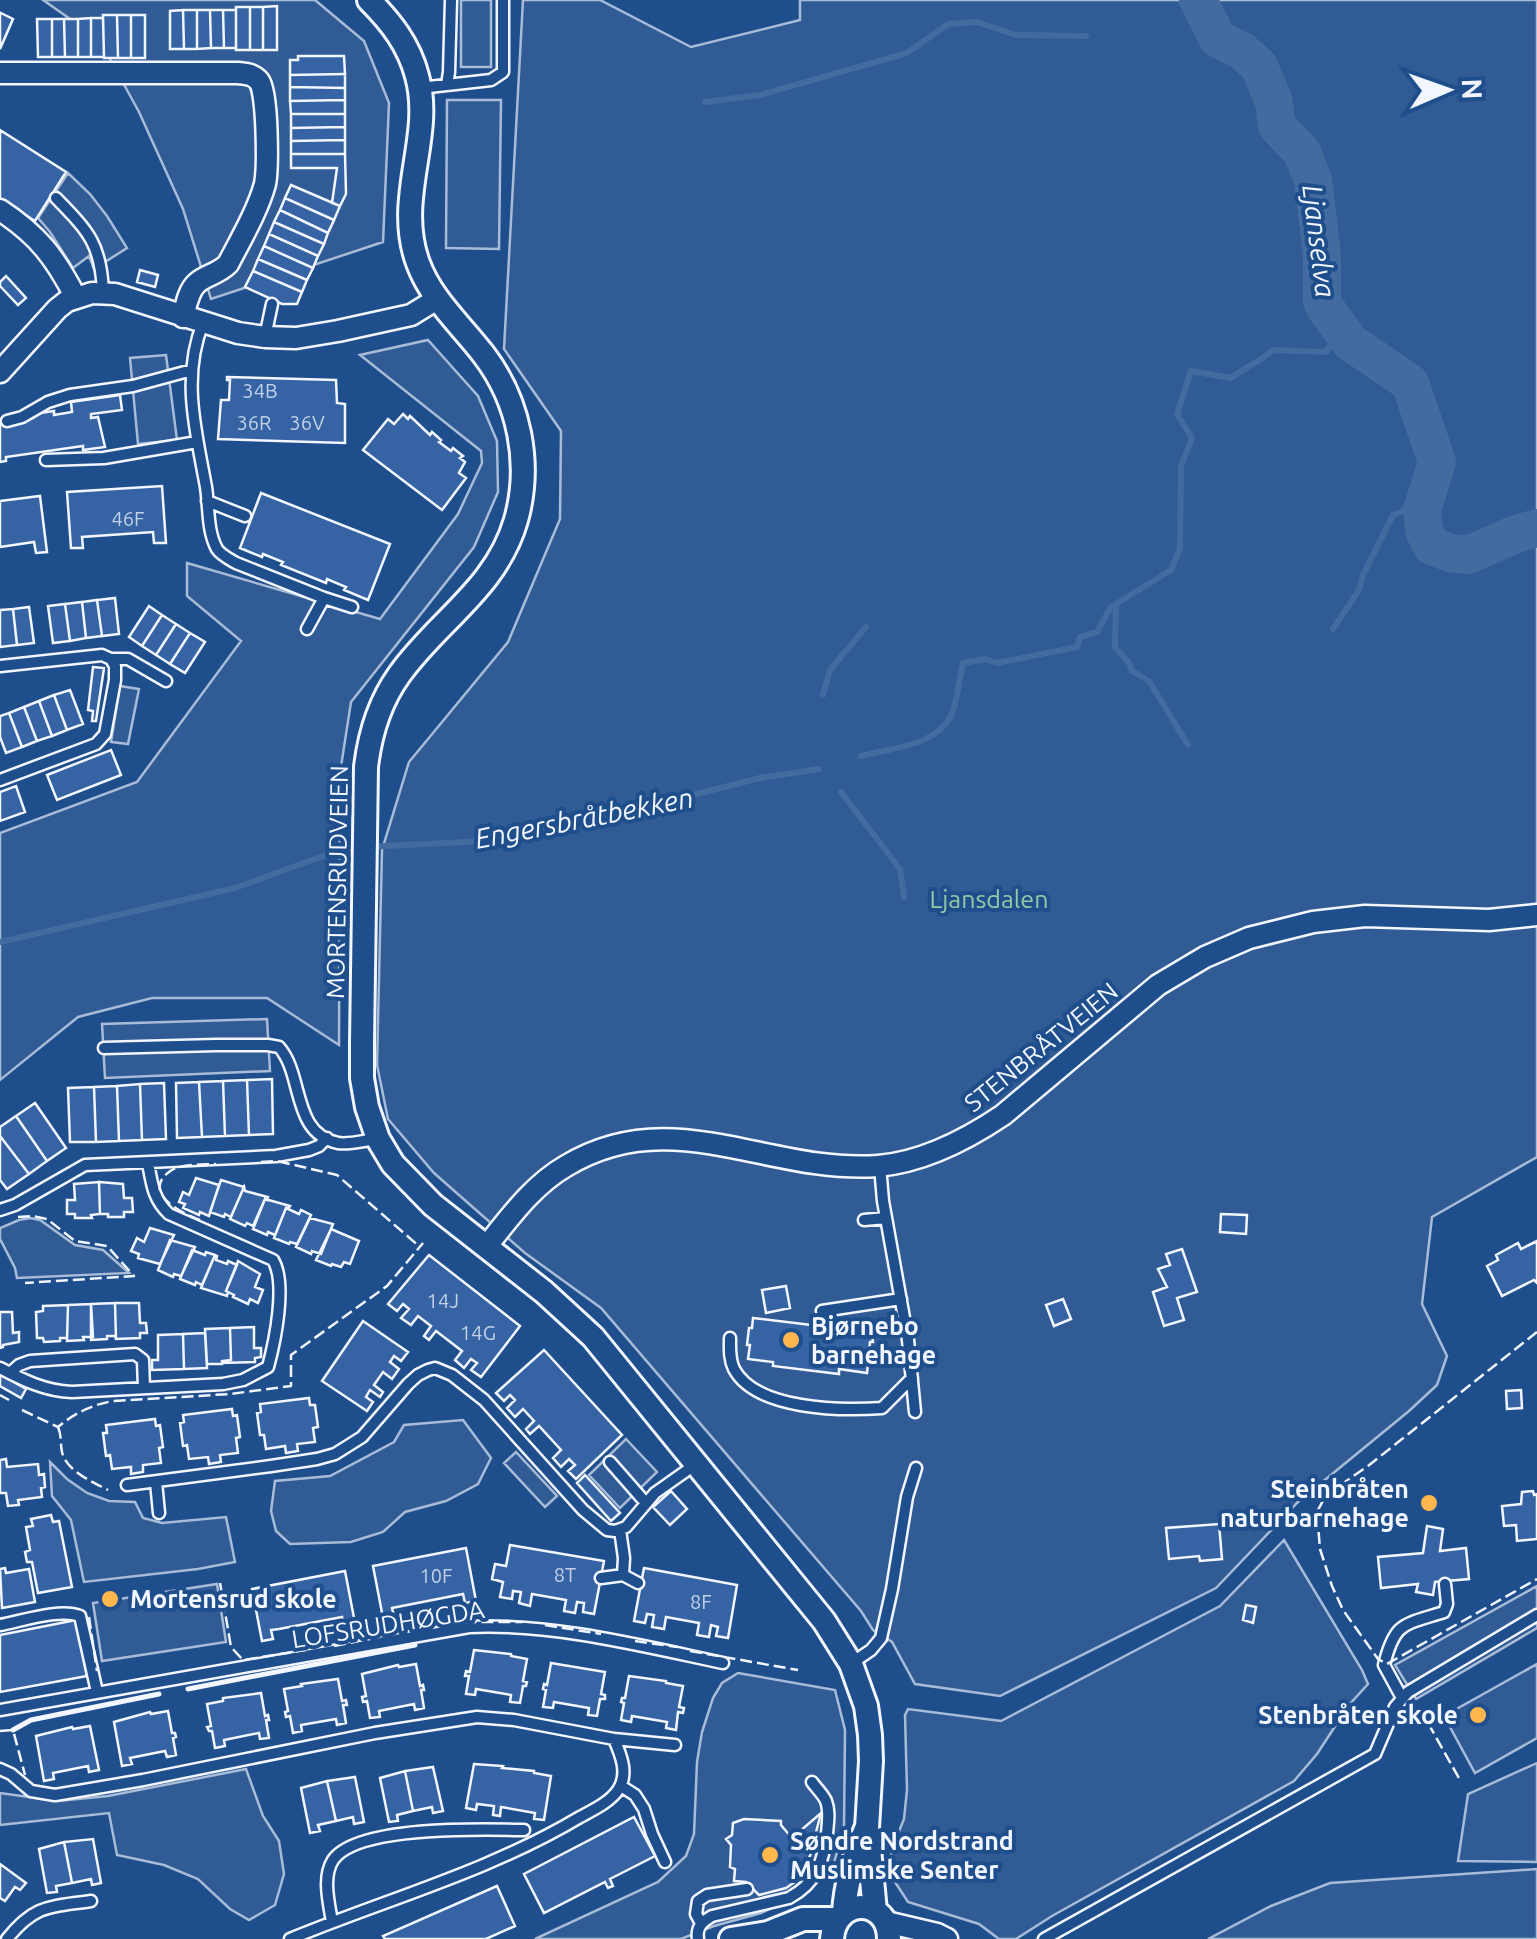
<svg xmlns="http://www.w3.org/2000/svg" width="1537" height="1939" viewBox="0 0 1537 1939" font-family="Ubuntu,sans-serif">
<rect width="100%" height="100%" fill="#1f4e8c"/>
<path fill="#305b95" stroke="#a8bbd7" stroke-width="2.5" d="M43,0H315L364,41L389,103L383,242L211,299L183,209L139,112L99,39Z
M461,0H491V67H461Z
M523,0H600L691,47L800,20V0H1537V1157L1432,1217L1422,1304L1447,1356L1437,1385L1409,1411L1298,1502L1216,1588L1000,1696L915,1684L892,1642L873,1630L861,1611L601,1308L525,1253L434,1173L388,1119L377,1065L382,850L409,762L508,642L560,519L561,431L504,349Z
M447,100H501L499,249L446,248Z
M68,173L90,194L107,216L127,248L94,269L89,256L73,268L50,232L38,218Z
M428,340L478,396L497,441L498,492L474,547L351,702L340,773L339,1045L267,998H152L78,1017L0,1080V833L137,782L241,641L187,596V563L380,619L458,514L482,463L481,451L360,355Z
M166,355L177,440L138,444L130,358Z
M120,686L139,689L128,744L111,742Z
M267,1019L270,1071L105,1078L102,1024Z
M30,1218L40,1220L75,1245L103,1250L129,1273L17,1278L15,1268L0,1239V1228L19,1220Z
M463,1420L491,1458L478,1484L446,1501L405,1512L383,1532L351,1542L290,1544L276,1531L271,1511L275,1481L330,1476L394,1442L404,1425Z
M626,1439L657,1472L620,1508L589,1475Z
M516,1452L557,1496L545,1507L504,1463Z
M50,1462L67,1479L87,1493L109,1501L135,1502L143,1518L162,1523L226,1517L235,1562L198,1569L84,1582L71,1520L52,1496Z
M1284,1540L1362,1670L1368,1684L1349,1705L1317,1754L1294,1781L1052,1916L1016,1939H999L979,1924L908,1902L895,1882L891,1851L904,1819L907,1790L905,1715L908,1709L1001,1721L1220,1606Z
M217,1584L226,1642L102,1661L93,1603Z
M1537,1586V1628L1416,1699L1395,1665Z
M1537,1664V1738L1475,1773L1444,1716Z
M738,1673L835,1690L845,1730L844,1829L833,1866L786,1901L761,1913L714,1926L681,1939H535L658,1882L686,1856L694,1834L697,1762L702,1732L713,1698L722,1683Z
M1537,1763V1862L1458,1861L1468,1794Z
M246,1769L263,1816L279,1841L284,1874L275,1905L249,1920L230,1909L198,1879L164,1865L117,1855L109,1813L0,1825V1793L58,1801L108,1796Z
M1537,1869V1939H1208L1271,1906L1330,1883Z"/>
<g fill="none" stroke-linecap="round" stroke-linejoin="round">
<path stroke="#446ba0" stroke-width="6" d="M705,102L760,95L907,53L948,24L977,22L1016,35L1086,36
M1116,604L1115,647L1130,664L1132,671L1149,681L1188,745
M1333,629L1359,590L1363,575L1393,515L1424,502
M823,695L830,670L866,627
M861,756C892,748 940,746 953,711C958,696 959,679 963,663L985,659L997,663L1077,647L1080,637L1097,632L1111,607L1171,570L1180,548L1181,466L1192,438L1177,414L1191,371L1231,378C1246,367 1260,362 1273,350L1326,352L1340,330
M841,792L900,869L904,897
M0,942L235,888L345,848L486,841L649,806L760,778L819,769"/>
<path stroke="#446ba0" stroke-width="38" d="M1198,0L1218,39L1242,51L1259,66L1274,102L1277,126L1302,152L1313,180L1322,255V301L1326,309L1350,342L1410,383L1437,462L1422,510L1424,531L1432,546L1450,553L1468,555L1516,534L1537,528"/>
</g>
<path fill="#3563a3" stroke="#f2f6ff" stroke-width="2.5" d="M277,6V50H263V7Z
M236,7H250V50H236Z
M250,7H263V50H250Z
M183,10L184,49H170V11Z
M183,10H197V49H184Z
M197,10H210L211,48L197,49Z
M210,10H223L224,48H211Z
M223,10H236V48H224Z
M1,13L13,19L0,49V15Z
M103,15H117L118,58H104Z
M117,15H131V58H118Z
M131,15H145V58H131Z
M91,18V57H78V19Z
M91,18H103L104,57H91Z
M37,19H52V57H38Z
M52,19H64L65,57H52Z
M64,19H78V57H65Z
M298,56H344L345,74L290,75V60H298Z
M345,74V88L290,87V75Z
M290,87L345,88V100L290,101Z
M345,100V114H291L290,101Z
M291,114H345V127L291,128Z
M345,127V140L291,141V128Z
M0,130L66,172L35,221L0,199Z
M345,140V154H291V141Z
M291,154H345L346,194L340,206L332,203L337,168H291Z
M291,185L340,206L334,220L285,198Z
M285,198L334,220L328,233L280,210Z
M280,210L328,233L324,244L274,222Z
M274,222L324,244L318,256L269,234Z
M269,234L318,256L313,268L264,246Z
M264,246L313,268L307,280L258,259Z
M258,259L307,280L302,292L253,271Z
M140,270L158,275L155,287L137,282Z
M253,271L302,292L297,304H282L245,287Z
M6,276L26,298L18,305L0,286V282Z
M227,377L336,380L337,403L345,404V443L218,439L221,400H229L230,380H227Z
M120,395L122,410L91,414V418L98,417L105,447L83,450V446L6,457V461L0,462V422L33,418V414L54,411V415L72,412L71,402Z
M403,414L408,419L410,416L430,435L432,432L441,440L439,442L451,451L453,448L463,456L460,458L465,462L459,473L466,478L442,510L363,450L388,419L394,424Z
M162,486L166,543H154L153,532L82,537L83,548H71L67,492Z
M261,493L390,544L368,600L344,590L346,587L327,579L326,583L281,565L283,562L263,554L262,557L240,548Z
M40,496L47,552L36,553L34,542L0,547V501Z
M115,598L119,634L102,636L97,600Z
M97,600L102,636L86,638L82,602Z
M82,602L86,638L70,641L65,604Z
M65,604L70,641L53,643L48,606Z
M149,606L162,615L142,646L129,637Z
M29,607L34,643L17,645L13,609Z
M13,609L17,645L0,647V610Z
M162,615L176,624L156,655L142,646Z
M176,624L190,633L170,664L156,655Z
M190,633L205,642L185,673L170,664Z
M93,667L104,668L96,721H92L93,711L88,710Z
M70,690L83,724L67,730L54,695Z
M54,695L67,730L52,736L39,701Z
M39,701L52,736L37,741L24,707Z
M24,707L37,741L22,747L9,713Z
M9,713L22,747L6,753L0,737V716Z
M111,750L121,775L57,800L47,775Z
M16,786L25,812L0,821V792Z
M272,1079L273,1134L249,1135L247,1080Z
M247,1080L249,1135L225,1136L223,1081Z
M223,1081L225,1136L202,1137L199,1082Z
M199,1082L202,1137L177,1138L176,1083Z
M164,1083L166,1139L142,1140L140,1084Z
M140,1084L142,1140L119,1141L117,1086Z
M117,1086L119,1141L96,1142L94,1087Z
M94,1087L96,1142H70L68,1088Z
M35,1103L66,1148L47,1161L16,1116Z
M16,1116L47,1161L29,1174L0,1136V1127Z
M0,1136L29,1174L7,1189L0,1180Z
M196,1178L219,1185L209,1216L200,1212L199,1215L183,1208L185,1204L179,1202L183,1192L189,1195Z
M221,1180L244,1187L231,1217L225,1214L224,1217L210,1212Z
M99,1182L123,1184L124,1198H132L133,1212H124V1217H108V1214H100Z
M99,1182L100,1214L91,1215L92,1218H75V1214H67V1200H75L74,1184Z
M244,1187L245,1191L268,1197L267,1200L265,1199L253,1226L247,1223L245,1226L230,1219Z
M265,1199L290,1206L288,1209L286,1208L275,1235L268,1232L267,1235L253,1229Z
M286,1208L299,1214L301,1210L311,1215L297,1244L290,1242L289,1244L274,1238Z
M1221,1214L1247,1215L1246,1234L1220,1232Z
M310,1218L333,1224L321,1254L312,1251L311,1254L296,1247Z
M150,1228L174,1235L160,1264L138,1258L139,1254L131,1251L137,1238L144,1242Z
M331,1229L359,1241L350,1264L344,1262L341,1267L332,1264L331,1266L316,1260Z
M170,1240L195,1247L181,1276L174,1274L173,1277L158,1270Z
M1537,1241V1283L1534,1280L1502,1296L1487,1266L1498,1260L1496,1255L1518,1243L1521,1249Z
M1182,1249L1197,1292L1177,1298L1184,1320L1164,1326L1153,1292L1167,1287L1158,1269L1170,1265L1166,1254Z
M192,1250L205,1255L206,1252L215,1255L202,1285L196,1282L195,1285L180,1279Z
M215,1255L217,1256L216,1260L227,1264L228,1261L237,1265L226,1291L228,1292L227,1296L201,1288Z
M429,1255L520,1326L481,1377L471,1370L477,1363L471,1359L464,1368L455,1360L462,1351L436,1331L429,1340L424,1336L431,1326L418,1316L411,1325L401,1318L409,1309L403,1304L397,1311L388,1304Z
M238,1261L260,1274L255,1287L263,1290L258,1303L250,1299L248,1304L233,1297L234,1295L226,1291Z
M786,1286L790,1308L766,1313L762,1290Z
M1063,1299L1071,1319L1054,1326L1046,1305Z
M115,1303H139L140,1323H146L147,1333H140V1338L116,1339Z
M115,1303L116,1339L115,1336H107V1339L91,1340V1304Z
M91,1304L93,1337H83L84,1340L67,1341L68,1305Z
M68,1305L67,1338H60V1341L44,1342L43,1338H37L36,1312L43,1311V1306Z
M0,1312H12L13,1333L19,1332V1342L3,1345V1347L0,1348Z
M753,1318L836,1328L870,1322L873,1342H870L867,1373L839,1369V1374L773,1366V1362L748,1359L750,1345H747L749,1328H752Z
M363,1321L408,1352L401,1361L394,1356L390,1362L399,1369L392,1379L383,1372L374,1385L383,1392L380,1397L370,1390L366,1397L373,1402L367,1411L322,1381Z
M254,1327V1348H261V1357L255,1358V1362L222,1363V1361L231,1360L230,1328Z
M230,1328L231,1360L222,1361V1364H207L205,1329Z
M205,1333L207,1368L184,1369L183,1334Z
M183,1334L184,1369L152,1370V1360H158V1335Z
M544,1350L622,1435L576,1479L568,1471L575,1465L569,1459L561,1467L553,1458L561,1450L539,1426L530,1434L526,1429L534,1421L523,1409L515,1417L507,1408L515,1400L510,1395L504,1401L496,1393Z
M0,1374L26,1389L21,1398L0,1386Z
M1521,1390L1522,1408L1507,1409L1506,1391Z
M309,1398L310,1405H315L318,1427L313,1428L315,1442L297,1444L298,1451L286,1453L285,1446L266,1449L264,1435H260L257,1413L261,1412L260,1404Z
M232,1409L233,1416L237,1415L240,1437L236,1438L238,1453L220,1455L221,1462L209,1464L208,1457L189,1459L187,1445L183,1446L180,1423L184,1422L183,1415Z
M155,1419L156,1426L160,1425L163,1447L159,1448L161,1463L143,1465V1472L131,1474V1467L112,1469L110,1455L106,1456L103,1433H107L106,1425Z
M6,1459L7,1467L38,1464L39,1475L44,1474L45,1487L41,1488L42,1497L18,1500L19,1505L8,1506L6,1493H0V1460Z
M585,1475L620,1513L611,1521L577,1483Z
M671,1491L687,1509L670,1525L653,1507Z
M1533,1491L1534,1495L1537,1494V1539L1517,1541L1516,1525L1504,1526L1502,1506L1521,1504L1522,1492Z
M51,1515L53,1522L59,1521L72,1587L38,1593L32,1562H27L25,1552L30,1550L26,1527L33,1526L31,1519Z
M1219,1524L1222,1559L1200,1561L1199,1556L1169,1559L1166,1528Z
M1427,1526L1443,1529L1440,1551L1466,1548L1469,1579L1435,1582L1433,1595L1416,1592L1418,1584L1381,1588L1378,1557L1423,1553Z
M510,1545L604,1561L594,1614L583,1612L584,1603L577,1602L575,1613L564,1611L566,1600L532,1594L530,1606L519,1603L521,1592L513,1591L512,1599L500,1597L503,1582L492,1579L495,1564L506,1566Z
M466,1548L476,1601L465,1603L463,1594L392,1608L394,1616L383,1618L373,1566Z
M5,1568L6,1573L29,1569L35,1602L2,1608L0,1569Z
M644,1568L737,1585L728,1638L716,1636L718,1627L711,1625L709,1637L697,1635L699,1623L666,1617L664,1629L652,1627L654,1615L647,1614L645,1623L634,1621Z
M345,1571L355,1623L344,1625L342,1617L279,1629L271,1630L273,1639L262,1641L252,1589Z
M1246,1605L1256,1607L1253,1623L1243,1620Z
M76,1620L87,1676L0,1692V1635Z
M474,1650L511,1654V1656L527,1659L523,1681L527,1682L526,1686H523L520,1703L510,1702L511,1695L476,1689L475,1695L466,1694L469,1676H465L466,1671L470,1672Z
M551,1663L605,1672L601,1694L605,1695V1699H600L597,1716L588,1715L589,1708L554,1702L553,1708L543,1707L546,1690L543,1689L544,1684L547,1685Z
M416,1664L420,1686L423,1685L424,1690H421L424,1708L415,1710L414,1704L379,1711L380,1717L370,1718L367,1701L363,1702L362,1697L366,1696L362,1674L398,1665L399,1667Z
M629,1676L666,1681V1683L683,1686L679,1707L684,1708L683,1713L678,1712L676,1730L666,1728L667,1722L632,1716L631,1722L621,1720L624,1703L621,1702L622,1698H625Z
M338,1679L342,1701L346,1700L347,1705H343L346,1723L337,1725L336,1719L301,1725L302,1731L293,1733L290,1716L286,1717L285,1712L288,1711L284,1689L302,1686L301,1684Z
M261,1693L265,1716L268,1715L269,1720H266L269,1738L260,1739L259,1733L224,1740L225,1746L215,1748L212,1731H209L207,1727L211,1726L207,1704L223,1701V1698Z
M168,1711L172,1733H175L176,1737L173,1738L176,1755L167,1757L165,1751L130,1758L132,1764L122,1766L114,1722L150,1712L151,1714Z
M90,1726L99,1770L89,1772L88,1766L53,1773L54,1779L44,1781L36,1736L72,1727L73,1729Z
M474,1764L503,1766L502,1768L534,1771V1773L551,1776L544,1820L534,1819L535,1813L501,1807L500,1816L493,1815L494,1806L477,1804L476,1810L466,1808Z
M433,1767L443,1811L433,1813L432,1807L413,1811L405,1771Z
M405,1771L413,1811L397,1815L398,1821L389,1822L380,1778Z
M355,1777L364,1822L354,1824L353,1817L336,1821L327,1781Z
M327,1781L336,1821L318,1825L320,1831L310,1833L301,1788Z
M821,1813L814,1840L818,1844L812,1850L804,1872L796,1881L786,1888L759,1895L746,1882L734,1881L735,1869L730,1867L731,1845L726,1839L732,1835L733,1823L744,1819L781,1821V1825L792,1838Z
M634,1817L655,1856L610,1879L613,1886L608,1888L605,1882L544,1913L524,1874Z
M93,1839L101,1883L92,1885L91,1879L72,1883L64,1842Z
M64,1842L72,1883L56,1886L57,1892L47,1893L39,1849Z
M0,1864L26,1883L20,1890L15,1887L5,1901L0,1898Z
M497,1886L515,1926L486,1939H385L383,1936Z"/>
<g fill="none" stroke-linecap="round" stroke-linejoin="round">
<defs>
<path id="service" d="M447,85L449,72L451,0
M420,88L491,80L503,72V0
M56,198C89,232 101,244 103,292
M203,323C181,377 196,432 206,487C209,506 207,531 217,549C221,555 229,559 236,563L324,598L352,607
M265,337L272,304
M7,421L22,417L48,402L70,395L133,386L192,370
M46,460L104,458L197,442
M207,501L245,516
M307,629L324,598
M111,659H128L166,681
M0,666L102,655L111,659L115,666V680L105,734L96,744L0,780
M104,1048L216,1045H268L279,1047C304,1075 291,1133 338,1143C350,1145 365,1140 377,1139
M880,1166L883,1201L908,1340L915,1412
M0,1210L15,1205L85,1165L276,1156L309,1150L319,1146L327,1138
M864,1220L886,1218
M822,1311L901,1299
M730,1338C730,1348 729,1359 734,1369C756,1410 841,1411 882,1408L912,1378
M0,1368C23,1380 45,1391 72,1392L223,1384L243,1380L268,1367C275,1341 287,1283 273,1260L169,1214C153,1199 152,1184 148,1163
M10,1373L19,1365L30,1361L135,1354L143,1360L144,1388
M610,1462L645,1502
M156,1482L159,1513
M127,1485L271,1466L317,1459L335,1454L362,1437L408,1384L418,1375L428,1370L435,1368L452,1375L484,1400L583,1510L607,1530L615,1531L626,1527L655,1493L696,1464
M623,1575L638,1583
M601,1578L623,1575L624,1558L620,1530
M0,1625C22,1621 60,1608 80,1616L97,1692
M852,1663L871,1650L881,1638L892,1589L907,1497L916,1468
M1402,1698L1384,1665C1395,1621 1404,1625 1444,1612L1447,1604L1445,1584
M0,1710L469,1627C552,1623 642,1646 723,1663
M614,1739L675,1745
M0,1769L11,1774L31,1791L55,1795L143,1780L375,1733L477,1717L514,1720L614,1739C621,1755 629,1774 618,1790C610,1802 593,1810 580,1817C490,1871 387,1899 290,1939
M621,1786L635,1795L644,1809L652,1834L665,1862
M332,1922C329,1903 322,1877 333,1860C357,1825 484,1829 524,1830
M701,1923L696,1914L698,1901L707,1895L747,1889
M7,1939C35,1904 50,1907 91,1901
M698,1939C696,1927 702,1922 712,1916L789,1898C817,1883 823,1862 827,1833C828,1822 830,1811 826,1801C823,1794 816,1788 812,1782
M1044,1939L1375,1754L1395,1707L1408,1692L1537,1615"/>
<path id="minor" d="M0,73H238C247,74 253,74 259,81C268,92 268,169 265,184C258,210 240,241 228,264C218,274 206,275 197,283C188,291 186,306 183,317
M0,210C38,235 55,257 76,298
M0,372L57,309L67,301L92,293L115,294L238,333L265,337L296,338L338,331L411,315L437,299
M486,1247C510,1217 533,1185 566,1166C672,1102 767,1174 878,1166C924,1162 966,1140 1003,1115L1158,985L1205,957L1249,938L1313,922L1365,916L1489,920L1537,915
M886,1922L937,1934L947,1939"/>
<path id="tertiary" d="M369,0C391,22 409,45 417,76C434,137 394,198 418,263C431,299 461,325 484,355C519,401 532,463 516,520C496,589 438,620 399,675C379,703 370,733 366,767L362,1042V1078L367,1107L378,1139L393,1164L433,1205L544,1292L593,1337L824,1621L851,1664L866,1706L870,1735L871,1761L867,1828L875,1911
M844,1912C846,1883 854,1856 866,1829
M731,1939L768,1933L803,1919H837
M832,1939C835,1896 889,1897 889,1939"/>
</defs>
<use href="#service" stroke="#f2f6ff" stroke-width="15"/>
<use href="#minor" stroke="#f2f6ff" stroke-width="25"/>
<use href="#tertiary" stroke="#f2f6ff" stroke-width="28"/>
<use href="#service" stroke="#1f4e8c" stroke-width="10"/>
<use href="#minor" stroke="#1f4e8c" stroke-width="20"/>
<use href="#tertiary" stroke="#1f4e8c" stroke-width="22"/>
<path stroke="#f2f6ff" stroke-width="2.5" stroke-dasharray="12 5" stroke-linecap="butt" d="M261,1162L277,1161L337,1175L420,1247
M18,1217L33,1216L47,1219L75,1241L107,1246L134,1276L25,1283
M200,1220C183,1214 141,1193 169,1172C180,1163 202,1165 216,1164
M1537,1332L1368,1466L1326,1495L1317,1512L1320,1549L1332,1586L1343,1610L1378,1659L1387,1664L1537,1579
M0,1395L9,1400
M22,1410L58,1427C75,1413 91,1405 113,1401L230,1394L291,1386V1355L387,1286L423,1243
M58,1427C62,1436 60,1443 62,1452C66,1471 93,1482 108,1490
M220,1583L231,1647L243,1660L306,1650
M89,1617L97,1671
M545,1625L601,1634
M431,1628L463,1622H523
M635,1641L677,1647
M334,1646L425,1628
M690,1651L798,1670
M1428,1723L1460,1780
M0,1731L13,1730L25,1775"/>
<path stroke="#f2f6ff" stroke-width="5" d="M188,1689L415,1645
M13,1730L31,1720L159,1694"/>
</g>
<g fill="#ffb74d" stroke="#1f4e8c" stroke-width="4">
<circle cx="791" cy="1340" r="10"/>
<circle cx="1429" cy="1503" r="10"/>
<circle cx="110" cy="1599" r="10"/>
<circle cx="1478" cy="1715" r="10"/>
<circle cx="770" cy="1855" r="10"/>
</g>
<g text-anchor="middle" stroke-width="8" stroke-linejoin="round" paint-order="stroke">
<g font-size="20" fill="#c3d1e8">
<text x="260" y="398">34B</text>
<text x="254" y="430">36R</text>
<text x="307" y="430">36V</text>
<text x="128" y="526">46F</text>
<text x="443" y="1308">14J</text>
<text x="478" y="1340">14G</text>
<text x="565" y="1582">8T</text>
<text x="436" y="1583">10F</text>
<text x="701" y="1609">8F</text>
</g>
<g font-size="25" fill="#f2f6ff" stroke="#1f4e8c">
<text transform="translate(337 882) rotate(-89)" y="9">MORTENSRUDVEIEN</text>
<text transform="translate(1041 1047) rotate(-39)" y="9">STENBRÅTVEIEN</text>
<text transform="translate(388 1624) rotate(-9)" y="9">LOFSRUDHØGDA</text>
</g>
<g font-size="25" fill="#97c8a6" stroke="#1f4e8c">
<text x="989" y="908">Ljansdalen</text>
</g>
<g font-size="25" font-weight="bold" fill="#f2f6ff" stroke="#1f4e8c" text-anchor="start">
<text x="811" y="1335">Bjørnebo<tspan x="811" dy="29">barnehage</tspan></text>
<text x="1409" y="1498" text-anchor="end">Steinbråten<tspan x="1409" dy="29">naturbarnehage</tspan></text>
<text x="130" y="1608">Mortensrud skole</text>
<text x="1458" y="1724" text-anchor="end">Stenbråten skole</text>
<text x="790" y="1850">Søndre Nordstrand<tspan x="790" dy="29">Muslimske Senter</tspan></text>
</g>
<g font-size="28" font-style="italic" fill="#f2f6ff" stroke="#1f4e8c">
<text transform="translate(1319 241) rotate(83)" y="10">Ljanselva</text>
<text transform="translate(584 818) rotate(-11)" y="10">Engersbråtbekken</text>
</g>
</g>
<g transform="translate(1447 90) rotate(88)" stroke="#1f4e8c" stroke-width="8" paint-order="stroke">
<path d="M0-8L18 38L0 25L-18 38Z" fill="#f2f6ff"/>
<text y="-15" font-size="28" font-weight="bold" text-anchor="middle" fill="#f2f6ff">N</text>
</g>
</svg>
